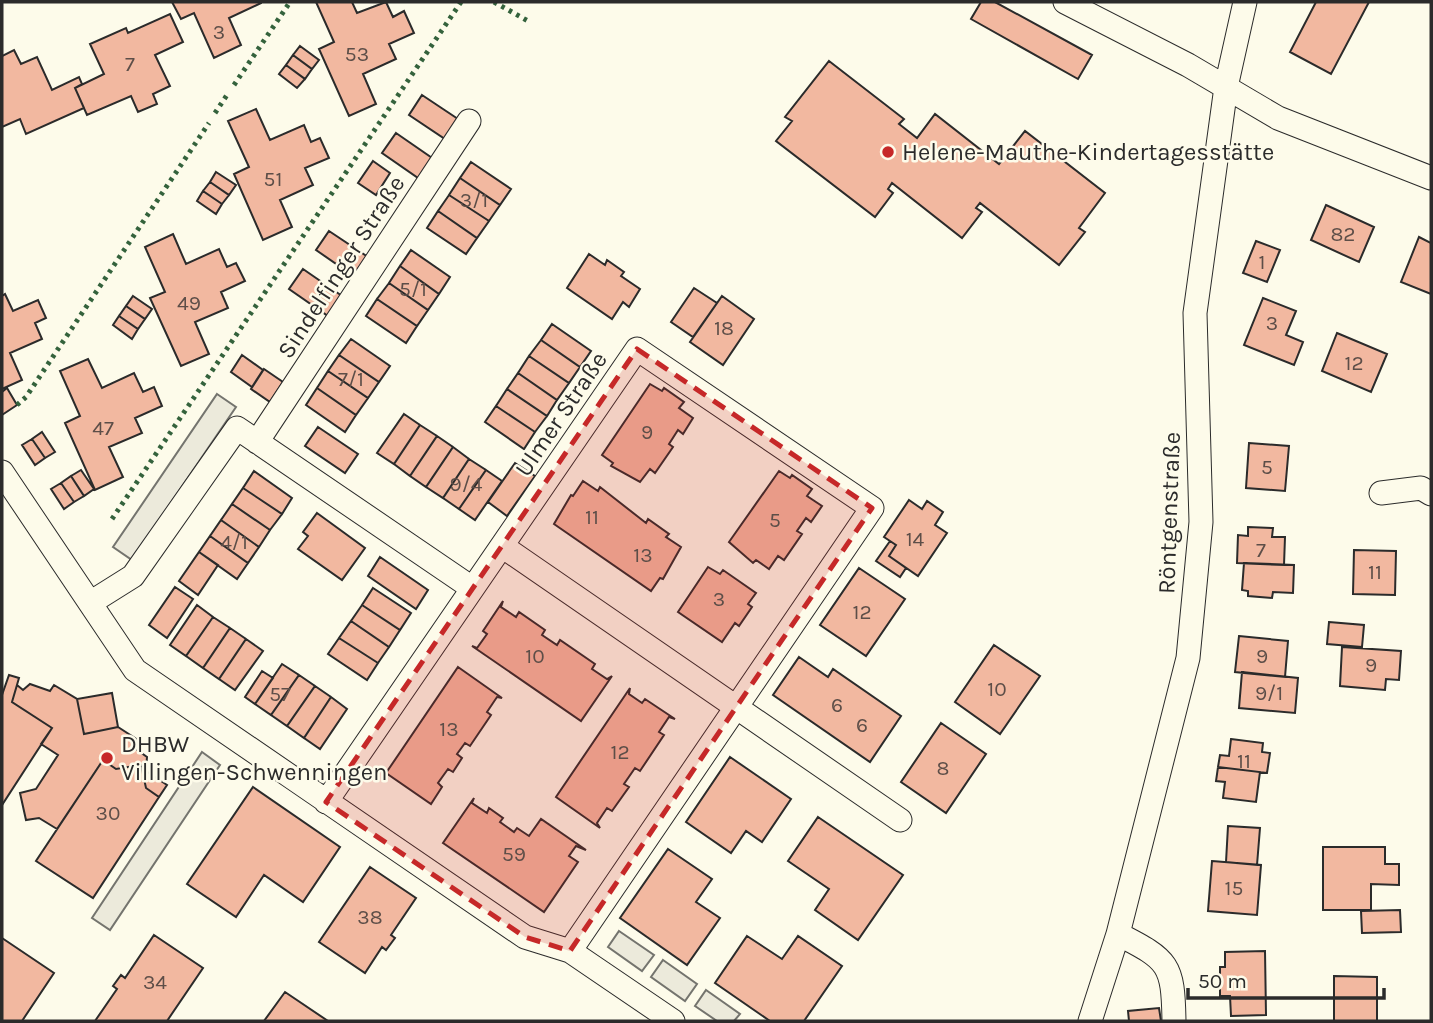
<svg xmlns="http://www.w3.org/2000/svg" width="1433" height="1023" viewBox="0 0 1433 1023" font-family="Karla,sans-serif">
<rect width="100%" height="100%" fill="#fdfbea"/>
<path fill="#eceadb" stroke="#74746e" stroke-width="2" d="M217,394L236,407L132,560L113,547Z
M202,752L220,765L110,930L92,918Z
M619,931L654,955L642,971L608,947Z
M663,960L697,984L685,1001L651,977Z
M706,990L740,1014L734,1021H717L695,1006Z"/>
<path fill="#f2b8a0" stroke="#2b2b2b" stroke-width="2" d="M172,2H261V3L229,18L241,45L214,58L194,13L181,19Z
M316,2H352L357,13L386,2L393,17L404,11L414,33L389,44L396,59L363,74L376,104L349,116L319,49L334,42Z
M981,2H995L1092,55L1078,79L971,19Z
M1316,2H1369L1331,74L1290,52Z
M170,14L183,42L155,55L170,86L153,94L157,104L138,112L131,96L87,115L75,88L104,74L90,44L126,28L128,33Z
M300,46L319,60L312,69L293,55Z
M14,50L21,64L37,57L52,90L79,77L82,84L75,88L84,108L26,134L20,119L2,127V56Z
M293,55L312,69L305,79L286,65Z
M829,61L904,119L899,124L917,138L935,114L999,164L1025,131L1105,193L1079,228L1085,232L1059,265L980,203L976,208L982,212L962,238L892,183L888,189L893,193L875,217L776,141L792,121L785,117Z
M286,65L305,79L297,88L279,74Z
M422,95L461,121L448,141L409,115Z
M256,109L270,140L304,125L311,142L320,138L329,158L305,168L313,185L280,200L292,227L263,240L234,174L249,167L228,121Z
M396,133L435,160L421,180L382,153Z
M373,161L390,173L376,195L358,183Z
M471,162L511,189L500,205L460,178Z
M216,172L236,185L229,195L210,182Z
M460,178L500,205L489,221L449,195Z
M210,182L229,195L222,204L203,191Z
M203,191L222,204L216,214L197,201Z
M449,195L489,221L477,238L438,211Z
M1326,205L1374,227L1359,262L1311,240Z
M438,211L477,238L466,254L427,228Z
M329,231L368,257L355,277L316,250Z
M173,234L186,264L219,249L227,267L236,263L245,281L221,292L228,308L195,322L209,354L181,366L150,298L165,292L145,247Z
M1419,237L1431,243V294L1401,282Z
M1256,241L1280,250L1267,282L1243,273Z
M411,250L450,277L439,294L400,266Z
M589,254L605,265L607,260L624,272L621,276L640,289L629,307L623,302L612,319L567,288Z
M400,266L439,294L428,310L389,283Z
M303,269L342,296L328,316L289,289Z
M389,283L428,310L417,326L377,299Z
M694,288L717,303L693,337L671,322Z
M5,294L13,311L38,300L46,318L35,323L42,339L10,353L22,380L2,389V296Z
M133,296L152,309L145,319L126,306Z
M722,296L754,319L723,365L690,342Z
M1263,298L1296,311L1286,335L1303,342L1294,365L1244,345Z
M377,299L417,326L406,343L366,316Z
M126,306L145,319L138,329L119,316Z
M119,316L138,329L132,339L113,325Z
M552,324L591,351L580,367L541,340Z
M1337,333L1387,354L1371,392L1322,371Z
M351,339L390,366L379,382L339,355Z
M541,340L580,367L569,383L529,356Z
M242,355L263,370L252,387L231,372Z
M339,355L379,382L368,398L328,371Z
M529,356L569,383L557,400L518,373Z
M88,359L102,388L134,373L143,392L154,387L162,406L135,418L142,433L109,447L123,477L95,490L65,423L80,416L60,371Z
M264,369L283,382L270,402L251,389Z
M328,371L368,398L356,415L317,388Z
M518,373L557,400L547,416L507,389Z
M650,384L662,391L664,388L684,402L679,408L693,418L683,434L678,430L669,444L673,447L655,473L650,469L640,482L611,466L613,463L602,455Z
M7,388L17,405L2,415V392Z
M317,388L356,415L345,432L306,405Z
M507,389L547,416L535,432L496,406Z
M496,406L535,432L524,449L485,422Z
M404,414L420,425L394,464L377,453Z
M420,425L437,436L410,476L394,464Z
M318,427L358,454L345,473L305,446Z
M42,432L55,452L45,458L32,439Z
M437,436L453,447L426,487L410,476Z
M32,439L45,458L35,465L22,445Z
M1249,443L1289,446L1285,491L1246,488Z
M453,447L469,459L443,498L426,487Z
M469,459L486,470L459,509L443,498Z
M515,463L535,476L507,516L488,502Z
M81,470L94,489L84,496L71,476Z
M486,470L502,481L475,520L459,509Z
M254,471L292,498L282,514L243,488Z
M779,471L790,478L792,475L812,489L807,496L822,506L811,522L806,518L797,531L802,534L784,560L778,556L769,569L756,560L753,563L729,542Z
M71,476L84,496L74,502L61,483Z
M583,481L598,491L600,487L646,523L648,519L669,534L666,537L681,547L663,579L660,578L651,591L554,524L571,495L573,496Z
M61,483L74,502L64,509L51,489Z
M243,488L282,514L270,530L232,504Z
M909,500L922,509L927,501L943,512L935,525L947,533L918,576L889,556L896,545L884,537Z
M232,504L270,530L259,547L221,520Z
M317,513L365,548L342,580L298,549L308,536L303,532Z
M221,520L259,547L248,563L210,536Z
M1248,527L1273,528L1272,537H1285L1284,565L1237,563L1238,535L1248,536Z
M210,536L248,563L237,579L199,552Z
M890,541L896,545L889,556L906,568L900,577L876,561Z
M1354,550L1396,551L1395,595L1353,594Z
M199,552L218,565L198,595L179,581Z
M380,557L428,590L416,609L368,576Z
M1244,563L1294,565L1293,593L1273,592L1272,598L1248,596V591L1242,590Z
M708,567L720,574L723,570L756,593L748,604L752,607L739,626L735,623L722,642L678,612Z
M859,568L905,599L866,656L820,625Z
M175,587L193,599L167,638L149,625Z
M373,588L411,613L400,630L362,605Z
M503,601L501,607L516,617L519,612L545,630L542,635L557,645L560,640L595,664L592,669L607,679L612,676L581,721L472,646L477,648L487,634L483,631Z
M197,605L213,617L186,656L170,645Z
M362,605L400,630L389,647L351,621Z
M213,617L230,628L203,668L186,656Z
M351,621L389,647L378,663L339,638Z
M1329,622L1364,625L1362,647L1327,644Z
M230,628L246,639L219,679L203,668Z
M1239,636L1288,641L1285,677L1235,672Z
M339,638L378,663L367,680L328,654Z
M246,639L263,651L235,690L219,679Z
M994,645L1040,676L1000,734L955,702Z
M1342,647L1401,651L1399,680L1386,679L1385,690L1340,686Z
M799,657L828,677L833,669L901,716L870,762L773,695Z
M282,664L299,675L271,715L255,704Z
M458,667L502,698L497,697L487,712L491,715L470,746L465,743L457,754L462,758L453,772L448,769L438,783L442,787L431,804L386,773Z
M262,671L273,678L255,704L245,697Z
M1242,672L1298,678L1295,713L1239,708Z
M9,675L19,678L12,702L52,728L2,805V695Z
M299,675L315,686L287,726L271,715Z
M30,684L50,691L54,685L77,699L84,734L118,727L138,740L133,747L147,757L146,771L167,785L159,797L146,788L141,765L116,769L103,760L57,829L39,818L26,820L20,793L36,789L58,755L41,744L52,728L12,702L17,685L23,690Z
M315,686L331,697L304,738L287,726Z
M630,688L629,694L642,703L645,699L675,719L669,717L659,732L664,735L640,771L635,768L624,784L629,787L612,811L607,808L597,823L600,828L556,797Z
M112,693L118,727L84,734L77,699Z
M331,697L347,709L320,749L304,738Z
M941,723L986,754L946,813L901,782Z
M1231,739L1263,743L1262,752L1270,753L1267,773L1218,767L1220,755L1229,756Z
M730,757L791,799L762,842L746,831L731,853L686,822Z
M103,760L116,769L141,765L146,788L159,797L93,898L36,861Z
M1218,767L1260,772L1256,802L1223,798L1225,782L1216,781Z
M253,787L340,847L303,902L264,875L236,917L187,884Z
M474,798L472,803L487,813L489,808L503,818L500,822L514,832L517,828L529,836L541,819L586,850L576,846L569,856L578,862L544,912L443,843Z
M818,817L903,875L858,940L815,910L829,889L788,861Z
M1228,826L1260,828L1257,865L1226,862Z
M1323,847H1385V864H1399V885L1371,884V910H1323Z
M668,849L712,879L696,902L720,918L687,965L620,918Z
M1212,861L1261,865L1257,915L1208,911Z
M370,867L416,898L391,935L395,938L386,950L382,947L365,973L319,942Z
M1400,910L1401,932L1362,933L1361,911Z
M154,935L203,968L167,1021H95L117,989L113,986L121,975L125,978Z
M747,936L782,959L798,936L842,966L804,1021H770L715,983Z
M2,938L54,973L22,1021H2Z
M1265,951L1266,1015L1231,1016L1230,996H1220V967H1225V952Z
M1334,976L1377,977V1021H1334Z
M285,992L328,1021H264Z
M1159,1008L1161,1021H1129L1128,1011Z"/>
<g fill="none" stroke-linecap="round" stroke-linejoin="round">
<defs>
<path id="street" d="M1065,2L1188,65L1278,118L1431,178
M257,442L469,121
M2,472L135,670L525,937L570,951L673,1021
M1381,493L1421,488L1431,494
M502,546L900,820
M90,603L133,576L237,428L472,588
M326,802L637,349L872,508L570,951
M1118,934C1169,960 1173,964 1174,1021
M1090,1021L1118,934L1188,658L1201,522L1195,313L1226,87L1245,2"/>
</defs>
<use href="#street" stroke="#2b2b2b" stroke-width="25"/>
<use href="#street" stroke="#fdfbea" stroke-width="23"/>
<path stroke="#34623c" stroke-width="5" stroke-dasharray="3.5 5" stroke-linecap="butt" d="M494,2L528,21
M234,85L290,2
M215,113L229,92
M17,405L26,397L209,123
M112,519L461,2"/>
</g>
<path fill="#c62828" fill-opacity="0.2" stroke="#c62828" stroke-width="5" stroke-dasharray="14 9" stroke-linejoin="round" d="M637,349L872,508L570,951L525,937L326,802Z"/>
<g fill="#c62828" stroke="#fdfbea" stroke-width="2.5">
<circle cx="888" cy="152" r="7"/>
<circle cx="107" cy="758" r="7"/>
</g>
<g text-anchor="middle" stroke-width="5" stroke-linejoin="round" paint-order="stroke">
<g font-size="21" fill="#5d4e48">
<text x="219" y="39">3</text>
<text x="357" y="61">53</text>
<text x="130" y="71">7</text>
<text x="273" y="186">51</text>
<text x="474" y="207">3/1</text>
<text x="1343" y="241">82</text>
<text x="1262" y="269">1</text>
<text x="413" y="296">5/1</text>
<text x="189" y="310">49</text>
<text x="1272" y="330">3</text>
<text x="724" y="335">18</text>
<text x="1354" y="370">12</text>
<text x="351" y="386">7/1</text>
<text x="103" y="435">47</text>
<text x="647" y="439">9</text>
<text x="1267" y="474">5</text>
<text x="466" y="491">9/4</text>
<text x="592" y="524">11</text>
<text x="775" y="527">5</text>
<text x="915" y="546">14</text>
<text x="234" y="549">4/1</text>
<text x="1261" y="557">7</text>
<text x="643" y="562">13</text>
<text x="1375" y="579">11</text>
<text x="719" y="606">3</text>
<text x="862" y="619">12</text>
<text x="535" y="663">10</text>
<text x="1262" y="663">9</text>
<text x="1371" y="672">9</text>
<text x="997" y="696">10</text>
<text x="1269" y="700">9/1</text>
<text x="280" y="701">57</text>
<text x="837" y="712">6</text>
<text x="862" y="732">6</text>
<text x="449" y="736">13</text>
<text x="620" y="759">12</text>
<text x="1244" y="768">11</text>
<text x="943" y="775">8</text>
<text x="108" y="820">30</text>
<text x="514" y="861">59</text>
<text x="1234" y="895">15</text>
<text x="370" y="924">38</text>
<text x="155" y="989">34</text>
</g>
<g font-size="24" fill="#2b2b2b" stroke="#fdfbea" text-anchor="start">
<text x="902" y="160">Helene-Mauthe-Kindertagesstätte</text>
<text x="121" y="752">DHBW<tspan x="121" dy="28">Villingen-Schwenningen</tspan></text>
</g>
<g font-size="24" fill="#2b2b2b" stroke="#fdfbea">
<text transform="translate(341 267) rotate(-57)" y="8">Sindelfinger Straße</text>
<text transform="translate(561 414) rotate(-56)" y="8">Ulmer Straße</text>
<text transform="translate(1169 513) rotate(-88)" y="8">Röntgenstraße</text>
</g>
</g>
<rect width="1433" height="1023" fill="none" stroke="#2b2b2b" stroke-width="7"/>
<path d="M1188 988v10h196v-10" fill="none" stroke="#2b2b2b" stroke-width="3.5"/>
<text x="1198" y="988" font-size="21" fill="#2b2b2b" stroke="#fdfbea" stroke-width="5" paint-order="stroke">50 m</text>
</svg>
